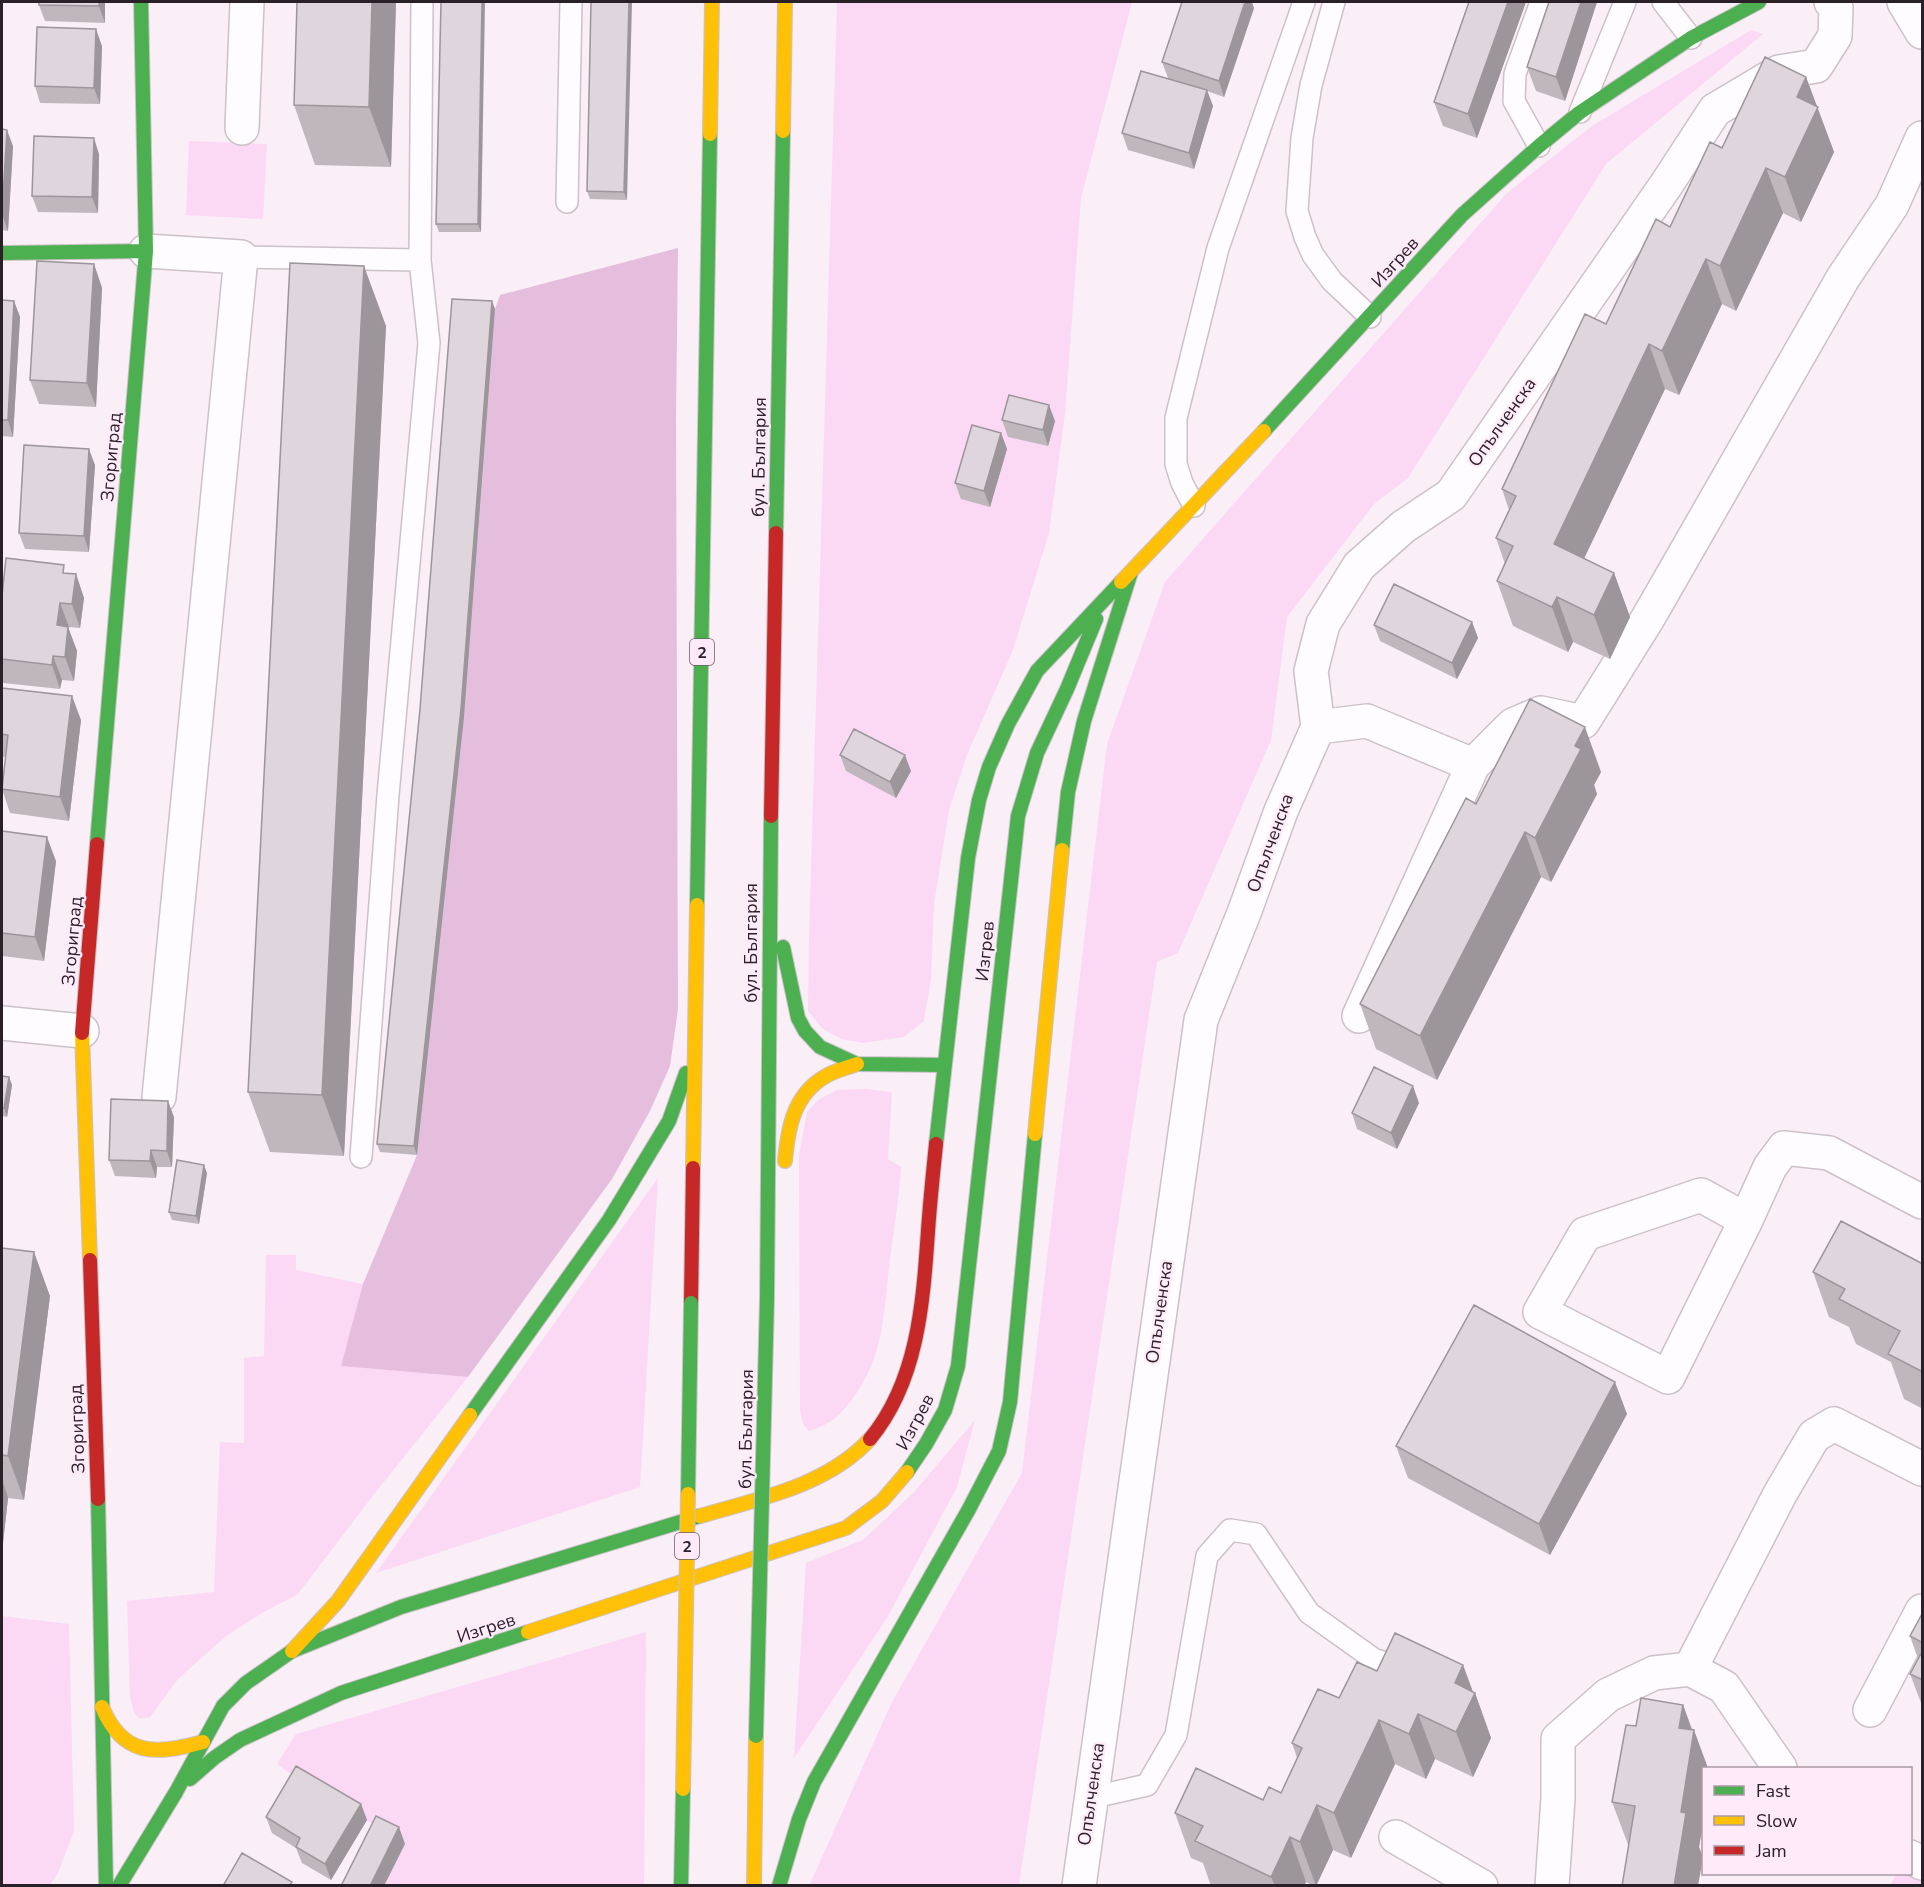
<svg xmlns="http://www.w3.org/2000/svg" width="1924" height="1887" viewBox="0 0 1924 1887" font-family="'Nunito Sans',sans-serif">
<rect width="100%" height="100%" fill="#faeef7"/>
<path fill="#fbd9f4" d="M837,2H1132L1081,198L1065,413L1049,533L1013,650L967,755L949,810L934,904L931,979L924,1021L904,1037L863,1043L842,1039L823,1029L808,1011L809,937Z
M1751,30L1763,34L1606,164L1408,478L1374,504L1287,617L1271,740L1178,953L1157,962L1019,1885L809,1886L892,1702L1022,1473L1107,744L1165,582L1507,193L1592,126Z
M189,141L267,144L263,219L186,215Z
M866,1089L892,1092L888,1159L901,1167C899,1201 893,1234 889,1268C883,1321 883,1362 847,1406C837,1418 825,1427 809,1431L803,1424L800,1410L799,1156L807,1112L818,1100L837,1090Z
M658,1178L640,1487L376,1573Z
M266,1255H296V1270L363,1284L342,1366L468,1377L375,1493L298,1594L264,1612L226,1636L178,1679L150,1717L140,1719L134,1713L130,1696L127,1601L214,1592L220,1442L244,1443V1358L264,1356Z
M975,1420L957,1487L887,1618L794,1758L806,1563L863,1540L914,1492Z
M2,1616L69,1624L74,1831L58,1873L50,1885H2Z
M646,1632L644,1885H384L404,1843C390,1836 378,1827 364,1819C335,1801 305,1785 277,1764L296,1734Z
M1896,1874H1922V1885L1890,1886Z"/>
<path fill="#e5bedd" d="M678,248L676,419L678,1009L670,1066L650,1111L612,1179L468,1377L341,1366L363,1284L417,1155L464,717L495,309L500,295Z"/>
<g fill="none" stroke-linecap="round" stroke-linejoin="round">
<defs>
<path id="lane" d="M1334,2L1311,85L1302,138L1297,211L1305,237L1313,255L1332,281L1370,317
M1663,2L1691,38
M1580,112L1625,2
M1539,146L1514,101L1515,74L1541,2
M567,202L571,2
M241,257L420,260
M1194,506L1182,483L1176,464V418L1218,248L1304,2
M361,1157L388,795L429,343L420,260L422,2
M1090,1798L1147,1785L1176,1735L1207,1556L1230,1530L1256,1534L1309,1613L1375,1660L1407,1668"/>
<path id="street" d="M1904,2L1922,32
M242,128L247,2
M146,251L241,257L159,1097
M1318,727L1367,721L1473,765L1513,725L1541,713L1583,722L1648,618L1843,278L1892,205L1922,138
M1359,1016L1473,765
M2,1023L82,1031
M1746,1220L1701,1195L1585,1234L1540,1312L1668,1377L1746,1220L1770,1167L1784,1148L1829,1153L1922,1202
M1690,1669L1780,1494L1814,1436L1834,1424L1922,1469
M1870,1710L1922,1611
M1396,1837L1481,1886
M1910,1857L1922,1863
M1079,1886L1201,1020L1244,913L1281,811L1318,727L1311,671L1323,624L1359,566L1403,527L1451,495L1666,185L1715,110L1779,72L1816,66L1835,36L1836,8L1831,2
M1552,1886L1558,1798V1739L1608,1695L1654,1673L1690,1669L1724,1687L1780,1768"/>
<path id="fast" d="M2,253L146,251
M1264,431L1462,215L1539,146L1579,113L1691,38L1759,2
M776,533L783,131
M97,844L146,251L141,2
M1062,850L1068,792L1084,721L1131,572
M697,905L710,134
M783,947L798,1018L805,1031L820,1047L857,1064L943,1065
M936,1144L968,858L979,800L989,767L1008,724L1037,671L1121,582
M767,1299L771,816
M470,1415L609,1220L669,1121L686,1073
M907,1472L926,1444L945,1410L958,1366L1018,816L1037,753L1067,689L1096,619
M98,1499L106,1886
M190,1779L214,1758L240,1740L341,1693L528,1632
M119,1886L176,1792L223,1706L246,1683L292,1651L401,1607L700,1516
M681,1886L683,1789
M779,1886L799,1819L814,1782L969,1509L999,1451L1010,1402L1035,1134"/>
<path id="slow" d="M783,131L785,2
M710,134L712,2
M1121,582L1264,431
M82,1033L90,1260
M1035,1134L1062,850
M785,1161C788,1127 794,1094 826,1076C836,1070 847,1068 857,1064
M693,1168L697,905
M700,1516C758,1499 827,1486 870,1439
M528,1632L846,1528L882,1501L907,1472
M292,1651L338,1601L470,1415
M102,1707C123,1757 156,1755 203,1742
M754,1886L756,1736"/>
<path id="jam" d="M771,816L776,533
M82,1033L97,844
M90,1260L98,1499
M691,1303L693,1168
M870,1439C918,1381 923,1303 928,1231C930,1202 933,1173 936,1144"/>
</defs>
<use href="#lane" stroke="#ccc1c9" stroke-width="24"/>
<use href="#street" stroke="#ccc1c9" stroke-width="36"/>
<use href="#fast" stroke="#ccc1c9" stroke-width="16"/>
<use href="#slow" stroke="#ccc1c9" stroke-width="16"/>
<use href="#jam" stroke="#ccc1c9" stroke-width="16"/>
<use href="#lane" stroke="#fefcfe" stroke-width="21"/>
<use href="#street" stroke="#fefcfe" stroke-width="33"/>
<use href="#fast" stroke="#4caf50" stroke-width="14"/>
<use href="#slow" stroke="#ffc107" stroke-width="14"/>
<use href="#jam" stroke="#c62828" stroke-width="14"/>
<defs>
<path id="fast-bridge" d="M688,1494L691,1303
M756,1736L767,1299"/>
<path id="slow-bridge" d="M683,1789L688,1494"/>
</defs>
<use href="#fast-bridge" stroke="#ccc1c9" stroke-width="16" stroke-linecap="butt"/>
<use href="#slow-bridge" stroke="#ccc1c9" stroke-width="16" stroke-linecap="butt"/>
<use href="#fast-bridge" stroke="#4caf50" stroke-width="14"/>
<use href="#slow-bridge" stroke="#ffc107" stroke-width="14"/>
</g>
<path fill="#c0b7bd" d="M105,2V23L45,21L39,5Z
M396,2L391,167L315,165L294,105Z
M441,2L481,232H439L436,224Z
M591,2L627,200L590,199L587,191Z
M1469,2H1526L1477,138L1443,126L1434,102Z
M1549,2H1597L1565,101L1536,91L1527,67Z
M1254,8L1224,97L1207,91L1213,106L1194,169L1128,150L1122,133L1168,78L1162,62Z
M102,46L100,104L40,103L35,86Z
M1806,77L1834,152L1801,222L1783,213L1736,311L1722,304L1679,395L1665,389L1584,558L1614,573L1630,617L1610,659L1573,642L1568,652L1513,626L1497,581L1505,564L1496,538L1509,510L1502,489L1606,324L1722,148Z
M2,129L13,146L8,231L2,230Z
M99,154L98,213L38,212L32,196Z
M94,264L102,288L96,407L39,404L30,380Z
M2,300L14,301L20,317L13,437L2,436Z
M495,309L464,717L417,1155L380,1152L377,1144L420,709Z
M386,326L344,1156L270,1152L248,1092Z
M1002,420L1055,421L1048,446L1008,437Z
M1001,433L1007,449L990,507L961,499L955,483Z
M95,465L89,552L25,549L19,533Z
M67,573L76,574L84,598L80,628L68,627L77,651L74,681L62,680L60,689L3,683L2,680V596Z
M1472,622L1478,638L1457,679L1380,641L1374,625Z
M2,688L81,720L69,821L10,813L2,789L6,757H2Z
M840,755L911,771L896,798L846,771Z
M1601,772L1594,785L1597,794L1551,882L1541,877L1437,1080L1376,1049L1360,1004L1476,804Z
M2,831L56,861L44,961L2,956Z
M2,1076L9,1077L12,1085L7,1117L2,1116Z
M1419,1103L1397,1149L1357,1129L1352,1113Z
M174,1117L172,1167H157L156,1178L115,1176L109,1160Z
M207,1173L199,1224L172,1220L169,1212Z
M2,1248L50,1296L24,1500L8,1498L2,1552Z
M1923,1264V1409L1904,1399L1891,1362L1856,1344L1849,1327L1829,1317L1813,1272Z
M1627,1414L1550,1555L1408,1478L1396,1446Z
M1923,1612V1708L1910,1674L1918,1659L1910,1636Z
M1463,1665L1473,1692L1475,1693L1491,1738L1473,1777L1435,1759L1426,1779L1395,1764L1351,1858L1333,1850L1316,1886H1314L1306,1882L1304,1886H1211L1203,1863L1191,1858L1175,1813L1263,1800L1281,1793L1297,1758L1292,1743L1377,1671Z
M1683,1705L1692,1730L1704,1768V1818L1699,1847L1703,1858L1629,1847L1612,1802L1636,1726Z
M361,1804L367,1820L331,1880L302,1863L296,1848L272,1833L266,1817Z"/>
<path fill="#9c959a" d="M99,2H105V23L99,6Z
M372,2H396L391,167L369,107Z
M482,2H485L481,232L478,224Z
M629,2H632L627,200L624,192Z
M1245,2H1252L1254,8L1224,97L1219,81Z
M1508,2H1526L1477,138L1468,114Z
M1581,2H1597L1565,101L1556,77Z
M96,29L102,46L100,104L94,88Z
M1806,77L1834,152L1801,222L1785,177L1797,97Z
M1207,90L1213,106L1194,169L1189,153Z
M7,130L13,146L8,231L2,214Z
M94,138L99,154L98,213L92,197Z
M1766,168L1783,213L1736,311L1720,266Z
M1706,259L1722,304L1679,395L1662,351Z
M94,264L102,288L96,407L87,383Z
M364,266L386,326L344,1156L322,1095Z
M14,301L20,317L13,437L8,420Z
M492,301L495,309L464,717L417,1155L414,1146Z
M1649,344L1665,389L1570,588L1554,544Z
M1049,405L1055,421L1048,446L1043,430Z
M1001,433L1007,449L990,507L984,491Z
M89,449L95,465L89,552L84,536Z
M1614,573L1630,617L1610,659L1594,615Z
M76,574L84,598L80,628L72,604Z
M1557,597L1573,642L1568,652L1552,607Z
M60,603L69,627L57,625Z
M1472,622L1478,638L1457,679L1452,663Z
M68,627L77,651L74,681L65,657Z
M53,656L62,680L60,689L52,665Z
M72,696L81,720L69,821L60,797Z
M1585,727L1601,772L1594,785L1597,794L1551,882L1535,838L1575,746Z
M905,755L911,771L896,798L890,782Z
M1525,832L1541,877L1437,1080L1420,1036Z
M47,837L56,861L44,961L35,937Z
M9,1077L12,1085L7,1117L4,1108Z
M1413,1086L1419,1103L1397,1149L1391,1133Z
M168,1101L174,1117L172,1167L167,1151Z
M151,1150L157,1167L156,1178L150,1161Z
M204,1165L207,1173L199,1224L196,1216Z
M34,1252L50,1296L24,1500L8,1456Z
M1615,1382L1627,1414L1550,1555L1539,1524Z
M2,1479L8,1498L2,1552Z
M1463,1665L1474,1695L1475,1693L1491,1738L1473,1777L1456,1732L1455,1683Z
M1683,1705L1694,1735V1730L1708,1768H1704V1818L1699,1847L1703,1858L1698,1886H1674L1679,1728Z
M1418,1714L1435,1759L1426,1779L1409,1734Z
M1379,1720L1395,1764L1351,1858L1334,1813Z
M361,1804L367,1820L331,1880L325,1864Z
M1317,1805L1333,1850L1316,1886L1300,1842Z
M399,1827L405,1844L384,1886H370Z
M1290,1837L1306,1882L1304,1886H1275L1271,1877Z"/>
<path fill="#dfd5dc" stroke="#9c959a" stroke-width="1.5" d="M39,2H99V6L39,5Z
M297,2H372L369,107L294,105Z
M441,2H482L478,224H436Z
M591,2H629L624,192L587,191Z
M1182,2H1245L1219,81L1162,62Z
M1469,2H1508L1468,114L1434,102Z
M1549,2H1581L1556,77L1527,67Z
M37,27L96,29L94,88L35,86Z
M1765,57L1806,77L1797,97L1818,107L1785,177L1766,168L1720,266L1706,259L1662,351L1649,344L1554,544L1614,573L1594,615L1557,597L1552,607L1497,581L1513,546L1496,538L1516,496L1502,489L1585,314L1606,324L1656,219L1670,227L1710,142L1722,148Z
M1141,71L1207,90L1189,153L1122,133Z
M2,129L7,130L2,214Z
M34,136L94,138L92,197L32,196Z
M37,261L94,264L87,383L30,380Z
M290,263L364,266L322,1095L248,1092Z
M452,299L492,301L461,709L414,1146L377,1144L420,709Z
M2,300L14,301L8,420H2Z
M1009,395L1049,405L1043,430L1002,420Z
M972,425L1001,433L984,491L955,483Z
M24,445L89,449L84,536L19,533Z
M6,558L64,565L63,573L76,574L72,604L60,603L57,625L68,627L65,657L53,656L52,665L2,659V596Z
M1394,584L1472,622L1452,663L1374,625Z
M2,688L72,696L60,797L2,789L8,735L2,734Z
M1530,699L1585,727L1575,746L1581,749L1535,838L1525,832L1420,1036L1360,1004L1466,798L1476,804Z
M854,729L905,755L890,782L840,755Z
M2,831L47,837L35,937L2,933Z
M1374,1067L1413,1086L1391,1133L1352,1113Z
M2,1076L9,1077L4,1108H2Z
M111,1099L168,1101L167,1151L151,1150L150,1161L109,1160Z
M177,1160L204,1165L196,1216L169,1212Z
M1841,1221L1923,1264V1372L1888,1354L1900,1331L1839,1299L1845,1289L1813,1272Z
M2,1248L34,1252L8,1456L2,1455Z
M1474,1305L1615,1382L1539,1524L1396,1446Z
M1923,1612V1643L1910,1636Z
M1395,1633L1463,1665L1455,1683L1475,1693L1456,1732L1418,1714L1409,1734L1379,1720L1334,1813L1317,1805L1300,1842L1290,1837L1271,1877L1195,1841L1203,1826L1175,1813L1196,1768L1263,1800L1269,1787L1281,1793L1302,1748L1292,1743L1318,1689L1339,1698L1357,1662L1377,1671Z
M1923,1650V1680L1910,1674Z
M1641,1698L1683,1705L1679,1728L1694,1730L1681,1812L1686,1813L1674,1886H1622L1635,1806L1612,1802L1626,1725L1636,1726Z
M296,1766L361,1804L325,1864L296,1847L300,1838L266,1817Z
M376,1816L399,1827L370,1886H341Z
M242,1853L292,1882L290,1886H223Z"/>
<g text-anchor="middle" stroke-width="4.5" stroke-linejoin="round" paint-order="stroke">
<g fill="#feeaf9" stroke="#6a5d67" stroke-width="1.5">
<rect x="690" y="639" width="24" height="26" rx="4.5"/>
<rect x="675" y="1533" width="24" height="26" rx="4.5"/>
</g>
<g font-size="16" font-weight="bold" fill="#2a2128">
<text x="702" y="658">2</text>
<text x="687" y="1552">2</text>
</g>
<g font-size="18" fill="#2a2128" stroke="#feeaf9">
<text transform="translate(1395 262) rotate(-48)" y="6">Изгрев</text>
<text transform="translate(1502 422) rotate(-55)" y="6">Опълченска</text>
<text transform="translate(111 457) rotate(-85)" y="6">Згориград</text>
<text transform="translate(759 457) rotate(-89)" y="6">бул. България</text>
<text transform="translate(1270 843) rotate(-70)" y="6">Опълченска</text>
<text transform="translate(72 941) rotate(-85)" y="6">Згориград</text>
<text transform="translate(751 943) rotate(-90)" y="6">бул. България</text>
<text transform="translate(985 951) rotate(-84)" y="6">Изгрев</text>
<text transform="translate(1159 1312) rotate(-82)" y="6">Опълченска</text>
<text transform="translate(915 1422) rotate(-62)" y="6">Изгрев</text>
<text transform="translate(77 1429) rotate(-92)" y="6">Згориград</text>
<text transform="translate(746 1429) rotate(-89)" y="6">бул. България</text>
<text transform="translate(486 1628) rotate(-18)" y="6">Изгрев</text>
<text transform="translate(1091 1794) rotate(-82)" y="6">Опълченска</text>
</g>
</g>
<rect width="1924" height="1887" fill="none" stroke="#2a2128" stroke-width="6"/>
<rect x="1702" y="1767" width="210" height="108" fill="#feeaf9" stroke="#a99aa5" stroke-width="1.5"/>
<rect x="1714" y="1786" width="30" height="9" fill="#4caf50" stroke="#a99aa5" stroke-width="1.5"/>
<text x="1756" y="1797" font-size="18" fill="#2a2128">Fast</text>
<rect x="1714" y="1816" width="30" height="9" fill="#ffc107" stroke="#a99aa5" stroke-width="1.5"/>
<text x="1756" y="1827" font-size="18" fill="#2a2128">Slow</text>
<rect x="1714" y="1846" width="30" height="9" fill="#c62828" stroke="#a99aa5" stroke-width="1.5"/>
<text x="1756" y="1857" font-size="18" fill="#2a2128">Jam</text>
</svg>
